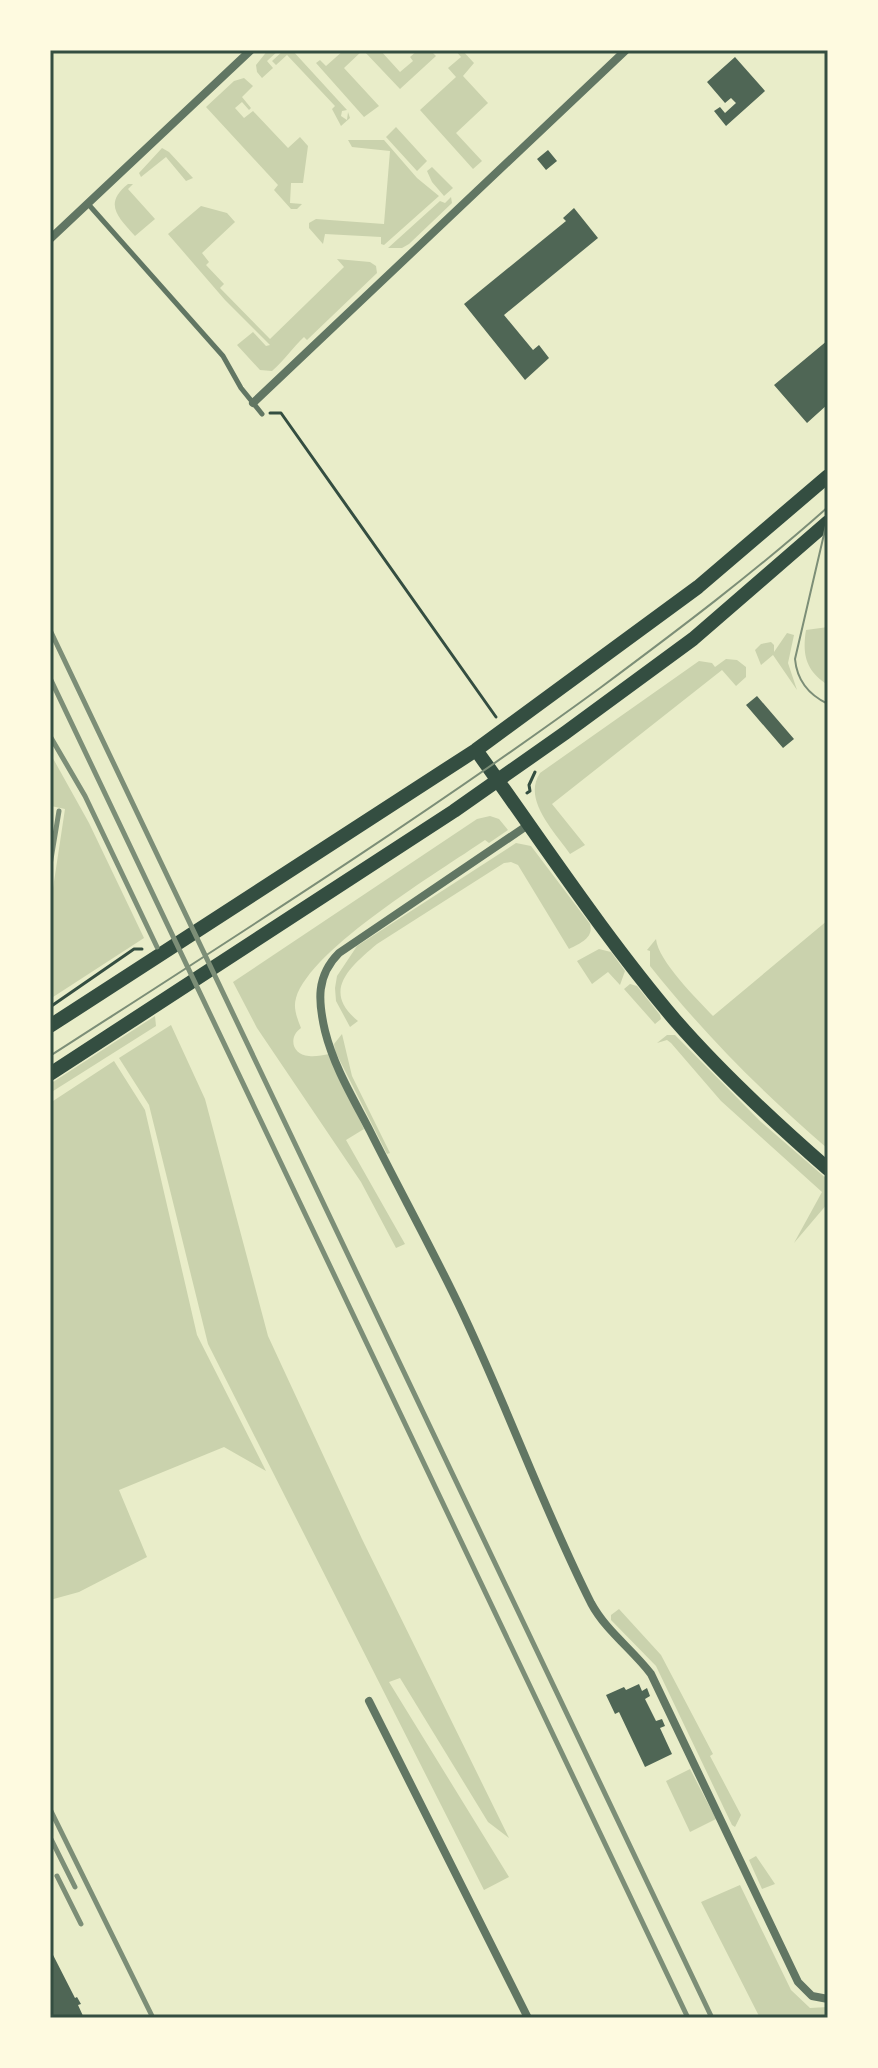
<svg xmlns="http://www.w3.org/2000/svg" width="878" height="2068" viewBox="0 0 878 2068" font-family="'Alegreya Sans',sans-serif">
<rect width="100%" height="100%" fill="#e9edc9"/>
<path fill="#cad2ad" d="M268,50H279L267,61L273,68L262,78L257,72L256,65Z
M284,50H292L347,110L342,111L341,116L347,120L348,112L350,118L341,126L332,109L335,106L287,55L276,65L272,61Z
M344,50H380L400,72L413,61L410,57L418,50H430L436,56L400,89L363,50L344,68L379,106L364,117L316,63L320,60L326,66Z
M455,50H462L474,63L463,76L488,103L456,133L482,161L473,169L420,110L456,77L448,68L461,57Z
M244,78L253,86L242,97L251,108L249,110L242,102L235,108L244,118L253,111L288,148L300,137L308,146L303,183H291L290,203L302,204L297,209H291L274,190L278,185L206,107L234,81Z
M396,127L427,161L417,171L386,137Z
M348,140H384L417,178L439,196L384,245L381,244V237L325,234L323,244L309,228V223L316,219L384,224L390,151L352,147Z
M162,148L169,152L193,178L186,181L166,157L141,177L139,173Z
M432,167L453,188L444,196L432,182L427,171Z
M128,184H133L128,189L155,219L135,236C118,217 103,204 128,184Z
M451,197L452,203L409,244L402,248H388L440,201L445,203Z
M201,206L227,213L235,222L202,253L209,262L206,265L224,284L220,288L270,339L344,267L337,259L370,262L376,266L377,273L307,340L304,337C292,348 285,360 272,371L260,370L237,345L253,332L266,346L270,345L225,300L168,234Z
M828,627V685C806,671 802,655 806,630Z
M787,633L794,635L788,663L797,690L773,655L761,665L755,650L761,644L771,642L774,645V652Z
M726,659L737,660L746,667V677L736,686L722,670L552,804L585,845L570,854C555,832 522,800 540,773L699,661L712,663L715,667Z
M50,753L89,823L144,938L50,999V908L65,809L51,806Z
M490,816L499,819L508,830L489,843L485,840C440,871 311,948 296,998C293,1008 297,1018 301,1028C288,1037 292,1055 309,1056C315,1057 323,1055 329,1054L364,1129L346,1140L405,1244L396,1248L361,1182L257,1028L233,982L477,819Z
M516,843L531,846L590,924C594,938 580,943 569,949L518,865L511,862L504,863L377,944C350,967 321,991 358,1021L350,1027L336,1001L335,988L337,976L357,946Z
M828,920V1149C761,1091 705,1035 650,966V951L647,950L656,939C658,961 698,1000 713,1016Z
M599,949L611,952L625,971L620,985L608,972L592,984L577,961Z
M630,984L637,986L660,1015L661,1019L655,1024L624,989Z
M155,1016L156,1026L50,1093V1084Z
M171,1025L205,1099L268,1336L362,1539L509,1838L488,1822L400,1678L389,1682L509,1877L484,1890L208,1344L149,1105L119,1058Z
M342,1034L352,1076L390,1153L387,1154L335,1051L334,1044Z
M667,1035H675L760,1121L828,1180V1203L794,1243L822,1192L721,1101L671,1043L667,1040L657,1043Z
M114,1061L145,1110L197,1335L266,1471L224,1447L119,1490L147,1557L79,1592L50,1600V1103Z
M619,1609L661,1655L713,1754L710,1756L741,1815L735,1827L732,1825L656,1666L611,1620V1615Z
M690,1769L716,1819L690,1832L666,1781Z
M756,1856L775,1884L762,1889L749,1860Z
M740,1885L791,1990L810,2008L828,2007V2018H760L701,1902Z"/>
<path fill="#4f6655" d="M735,57L765,91L726,126L714,111L720,107L725,113L736,103L731,98L725,103L707,82Z
M548,150L557,161L546,170L537,159Z
M574,208L598,238L504,315L533,350L539,345L549,358L525,380L464,304L566,221L563,218Z
M828,340V404L807,423L774,385Z
M757,696L794,739L783,748L746,705Z
M639,1684L642,1691L647,1688L650,1696L645,1699L656,1721L662,1719L665,1726L660,1728L672,1754L645,1767L619,1712L615,1714L606,1695L624,1687L626,1690Z
M50,1949L75,1998L77,1997L81,2004L78,2005L84,2018H50Z"/>
<g fill="none" stroke-linecap="round" stroke-linejoin="round">
<path stroke="#344e41" stroke-width="3" d="M270,413H281L496,717
M527,793L530,791L529,785L535,772
M50,1007L134,949H142"/>
<path stroke="#617663" stroke-width="5" d="M89,205L223,356L241,388L262,414"/>
<path stroke="#617663" stroke-width="8" d="M50,239L251,50
M253,403L626,50
M528,825L339,953C316,976 318,1001 325,1031C334,1067 353,1098 370,1131C397,1185 426,1238 453,1293C503,1394 540,1502 591,1603C606,1631 632,1649 651,1674L798,1982L812,1996L828,1999
M369,1701L528,2018"/>
<path stroke="#344e41" stroke-width="14" d="M476,750C541,840 603,935 675,1020C722,1074 774,1122 828,1169
M50,1026L476,750L698,587L828,476
M50,1074L454,811L565,733L693,639L828,522"/>
<path stroke="#7c8e77" stroke-width="2" d="M828,517L795,659C797,681 809,695 828,704
M50,1056C236,936 422,818 600,688C678,630 755,572 828,507"/>
<path stroke="#7c8e77" stroke-width="5" d="M50,630L712,2018
M50,678L688,2018
M50,736L85,796L157,947
M50,865L59,811
M50,1809L153,2018
M50,1837L75,1887
M57,1876L81,1924"/>
</g>
<rect width="878" height="2068" fill="none" stroke="#fefae0" stroke-width="104"/>
<rect x="52" y="52" width="774" height="1964" fill="none" stroke="#344e41" stroke-width="3"/>
</svg>
